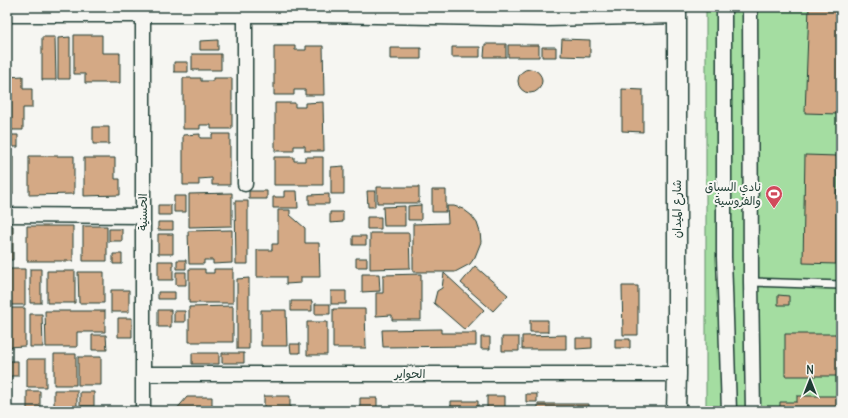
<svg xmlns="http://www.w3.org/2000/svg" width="848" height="418" viewBox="0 0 848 418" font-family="Delius,'Playpen Sans Arabic',sans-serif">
<rect width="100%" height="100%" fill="#f6f6f2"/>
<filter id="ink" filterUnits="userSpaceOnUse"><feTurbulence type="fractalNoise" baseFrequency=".025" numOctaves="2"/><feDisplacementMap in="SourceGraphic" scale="8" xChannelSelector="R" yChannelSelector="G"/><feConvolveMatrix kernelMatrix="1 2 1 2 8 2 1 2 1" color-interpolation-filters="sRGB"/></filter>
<g filter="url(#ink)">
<path fill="#a4dda1" stroke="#628d6a" d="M706,7H841V411H706Z"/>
<path fill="#d4a985" stroke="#1f3d34" d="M809,7H841L838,114L805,113Z
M74,35H102V53H120V83H85V74H74Z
M42,37H55L56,80H42Z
M70,37V79H58V38Z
M562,39L590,40V57L561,56Z
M218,40V50H200V41Z
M485,44H506V57H484Z
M508,45H539V57H508Z
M274,46H295V50H306V46H323L324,95H305V90H294V95H274Z
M452,47H480V57H452Z
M542,47H556V57H542Z
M390,48H421V59H390Z
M192,54H221V70H192Z
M174,62H188V72H174Z
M518 81a12 12 0 1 1 24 0a12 12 0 1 1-24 0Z
M23,76V89H32V108H23V130H7V77Z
M183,78H201V81H213V78H232V129H211V125H200V129H183Z
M622,89L643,90V132L622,131Z
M323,102L324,151H305V146H294V151H275V103H295V107H305V103Z
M93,127H109V144H93Z
M200,134V138H212V134H230V185H212V178L199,179V185H183V135Z
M7,135H18V147H7Z
M805,155L837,156L836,264L803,263Z
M29,156H74V194L29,195Z
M7,157H13V194H7Z
M274,157H294V161H305V157H323V185H274Z
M84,158H115V179H120V195L84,196Z
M344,166V194H331V167Z
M377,187H419V203H377Z
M432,190H446V212H432Z
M249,191H267V199H249Z
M284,191H297L298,208H273V197H284Z
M367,191H375V207H368Z
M232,193V226L189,227V194Z
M329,194V204H309V195Z
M174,196H186V212H174Z
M235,201H248V264H236Z
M158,205H171V215H158Z
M421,205V220H408V206Z
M405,206V226H384L383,207Z
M447,206H454L463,209L471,215L477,223L480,232L481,242L475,257L470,264L455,272H413V224L448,223Z
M278,210H290V215L305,228V243H319L320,277H301V283L286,284V277H257V250H272V244H278Z
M330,212H343V222L330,223Z
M367,217H381V229H367Z
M158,222H173V230H158Z
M7,226H13V260H7Z
M27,226H73V261H27Z
M83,226H107V261H83Z
M109,229H122V241H109Z
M232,230V263L213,264V260H204V264H189L188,231Z
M370,233H409L410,268L370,269Z
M158,234H173V254H158Z
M353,236H366V245H353Z
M113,254H122V264H113Z
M356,258H367V267H356Z
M177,260H186V269H177Z
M158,261H173V280H158Z
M475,266L508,295L493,311L461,283Z
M7,269H25V305H7Z
M30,269H41V303H30Z
M189,269H205V273H214V269H233V303H189Z
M47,271H75V303H47Z
M78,272H104V303H79Z
M176,272H186V285H176Z
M444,273L484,310L465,330L434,303L437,291L442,288Z
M362,274H379L380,291L362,292Z
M421,274V320H392V315L376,316V293H383V275Z
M249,278V349H237V279Z
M622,286H638V335H623Z
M111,290H129V312H111Z
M331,291H346V304H331Z
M158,292H175V299H158Z
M778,295L789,296V305H778Z
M291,301H312V311H291Z
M315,304H330V314H315Z
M233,306V342H189V307Z
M7,308H25V346L7,347Z
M333,309H365L366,348H333Z
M158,310H171V327H158Z
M261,310H286L287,346H261Z
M45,311H105V332H77V347H46Z
M174,311H185V322H174Z
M30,314H42L43,347H30Z
M118,318H132V337H118Z
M530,320H548V332H530Z
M307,322H327V355H307Z
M441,329V333H476V346L383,347L382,330Z
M785,334H841V376H785Z
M92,335H106L107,350H92Z
M566,335V349H522V336Z
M481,337H490V349H481Z
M502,337H519V351H502Z
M576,338H592V348L576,349Z
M615,339H630V348H615Z
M290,344H300V353H291Z
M192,353H219V364H192Z
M222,353H244V363H222Z
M54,354H76V385H54Z
M78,357H101V385H78Z
M27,359H46V387H27Z
M7,361H18V376H11V401H7Z
M54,390H77V411H54Z
M27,391H40V411H27Z
M80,392H94V406H80Z
M526,394H537V402H526Z
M264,396H290V408L264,409Z
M487,396H505V409H487Z
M797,396H841V411H780V402H797Z
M187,397H212V411H175Z
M360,398H377V411H360Z
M451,401H478V411H451Z
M538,404H589V411H538Z"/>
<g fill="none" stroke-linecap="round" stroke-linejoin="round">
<defs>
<path id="service" d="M751,282L841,285"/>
<path id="minor" d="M724,7V257L729,411
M750,7L751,282L753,411
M245,13V184
M7,215L143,216
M143,374H677
M143,411V13"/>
<path id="tertiary" d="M7,13H321L546,17L677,14
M676,411L677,374V7"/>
</defs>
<use href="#service" stroke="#1f3d34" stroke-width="10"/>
<use href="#minor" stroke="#1f3d34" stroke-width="17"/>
<use href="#tertiary" stroke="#1f3d34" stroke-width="21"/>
<use href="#service" stroke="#f6f6f2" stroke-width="7"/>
<use href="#minor" stroke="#f6f6f2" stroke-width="14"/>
<use href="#tertiary" stroke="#f6f6f2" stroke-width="18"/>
</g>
</g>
<defs>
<symbol id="stadium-pin" viewBox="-11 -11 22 30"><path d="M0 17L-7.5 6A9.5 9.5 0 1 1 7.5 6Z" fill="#d1495b" stroke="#f6f6f2"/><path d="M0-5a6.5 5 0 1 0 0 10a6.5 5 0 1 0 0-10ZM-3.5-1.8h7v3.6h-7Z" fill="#fff"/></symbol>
</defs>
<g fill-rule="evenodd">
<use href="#stadium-pin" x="764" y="184" width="20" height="27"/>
</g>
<g text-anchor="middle" stroke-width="4" stroke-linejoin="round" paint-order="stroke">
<g font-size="12" fill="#1f3d34" stroke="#f6f6f2" text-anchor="end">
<text x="761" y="191">نادي السباق<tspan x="761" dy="14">والفروسية</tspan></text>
</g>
<g font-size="12" fill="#1f3d34" stroke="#f6f6f2">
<text transform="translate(677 209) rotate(-90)" y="4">شارع الميدان</text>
<text transform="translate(143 212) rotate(-90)" y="4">الحسنية</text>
<text x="410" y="378">الحواير</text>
</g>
</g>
<rect width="848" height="418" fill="none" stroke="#f6f6f2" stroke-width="24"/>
<rect x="12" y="12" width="824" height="394" fill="none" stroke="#1f3d34" stroke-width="1.5" filter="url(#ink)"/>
<g transform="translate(810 380)" stroke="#f6f6f2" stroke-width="3" paint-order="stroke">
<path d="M0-3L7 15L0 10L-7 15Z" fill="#1f3d34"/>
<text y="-6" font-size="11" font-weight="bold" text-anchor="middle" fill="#1f3d34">N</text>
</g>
</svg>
